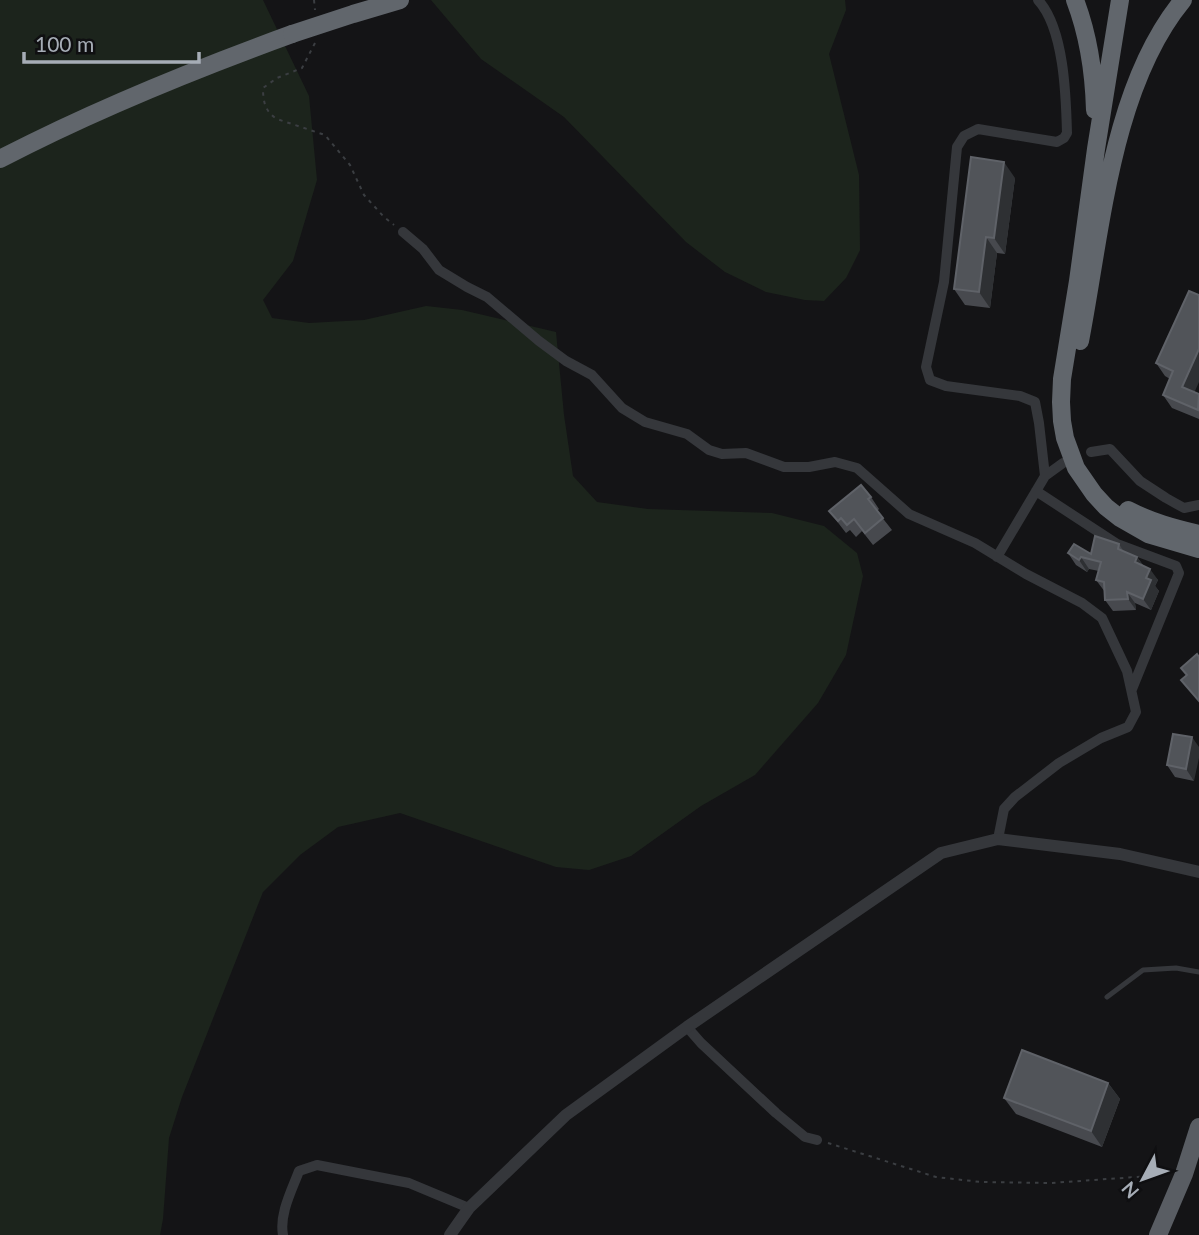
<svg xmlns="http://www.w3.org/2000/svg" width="1199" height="1235" viewBox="0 0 1199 1235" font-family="Lato,sans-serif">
<rect width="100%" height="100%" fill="#141416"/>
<path fill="#1c241c" d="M0,0H263L309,96L317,180L293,261L263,300L272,318L309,323L364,320L426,306L462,310L556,332L564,415L573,476L597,502L648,509L772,513L824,526L857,553L863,576L846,655L818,703L755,775L701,806L631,856L589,870L556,867L400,813L338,827L300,855L263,892L182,1097L169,1138L163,1219L160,1235H0Z
M431,0H845L846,10L829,54L859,175L860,250L846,278L824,301L805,300L766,292L725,272L686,242L564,117L481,59Z"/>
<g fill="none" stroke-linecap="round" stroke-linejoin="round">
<path stroke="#3b3e42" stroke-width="2" stroke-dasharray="3.5 5" stroke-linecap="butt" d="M314,0L315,10
M315,43L302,68L277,78L263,88C263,101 265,112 277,119L325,135L350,165L364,195L384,217L394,225
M828,1143L936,1177L981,1182L1051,1183L1164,1175"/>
<path stroke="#35373b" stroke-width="5" d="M1107,997L1143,970L1176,968L1199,972"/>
<path stroke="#35373b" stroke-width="10" d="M1038,0C1064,28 1066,95 1067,133L1064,138L1057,142L978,129L964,136L957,147L944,282L926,367L930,380L946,386L1020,396L1035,402L1039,423L1045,476
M403,232L423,249L439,270L467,287L487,297L539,341L566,361L592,375L622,408L645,422L687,434L709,450L722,454L746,453L784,467H809L835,462L857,468L909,514L975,543L1026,574L1082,603L1102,618L1127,671L1136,712L1128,727L1101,738L1059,763L1015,797L1004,809L998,839
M1091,452L1110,449L1140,481L1166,498L1184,508L1199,505
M1036,491L1117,544L1176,566L1179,573L1132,689
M997,557L1045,476L1063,463
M687,1027L701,1043L776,1113L805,1137L817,1140
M283,1235C279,1214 292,1190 299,1171L317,1165L409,1183L469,1208"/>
<path stroke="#35373b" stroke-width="12" d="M450,1235L469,1208L566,1115L687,1027L941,853L998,839L1120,854L1199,872"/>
<path stroke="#595d63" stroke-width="18" d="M1158,1235L1184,1174L1199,1127"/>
<path stroke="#61666c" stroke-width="18" d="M1075,0C1088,34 1094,74 1095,110
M1120,0L1096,149L1078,281L1062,379L1061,402L1062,421L1065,438L1076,468L1094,494L1106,507L1120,518L1148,534L1199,549
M0,159C94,110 193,70 292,34
M1080,341C1101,233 1111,87 1183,0
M1128,510C1151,522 1174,528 1199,534"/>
<path stroke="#61666c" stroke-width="18" d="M292,34L353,14L400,0"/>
</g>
<path fill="#47494e" d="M1015,178L1005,254L997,253L990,308L965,305L954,289Z
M1199,295L1194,392L1199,394V419L1172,408L1163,395L1170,379L1165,376L1156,363Z
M871,497L879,509L877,511L892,530L873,545L862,531L856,537L850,530L846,533L829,511Z
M1119,544L1124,552L1137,557L1143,565L1158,580L1155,586L1159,591L1151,610L1135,603L1136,610L1113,611L1105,600V592L1096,580L1099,571L1089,569L1087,572L1076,565L1068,553L1091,554Z
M1173,734L1194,781L1175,777L1167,765Z
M1108,1083L1120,1099L1102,1147L1016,1114L1004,1098Z"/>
<path fill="#2e3033" d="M1004,162L1015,178L1005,254L994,238Z
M986,237L997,253L990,308L979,292Z
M1199,349V382L1191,400L1182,387Z
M1081,557L1089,569L1087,572L1079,560Z
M1137,557L1145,568L1135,562Z
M1150,569L1158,580L1155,586L1159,591L1151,610L1143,599L1146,578Z
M1127,592L1135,603L1136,610L1128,599Z
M1192,737L1199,747V758L1194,781L1186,769Z
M1108,1083L1120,1099L1102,1147L1091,1131Z"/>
<path fill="#515459" stroke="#5f6268" stroke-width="2" d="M971,157L1004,162L994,238L986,237L979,292L954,289Z
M1189,291L1199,295V349L1182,387L1199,394L1198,410L1163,395L1173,371L1156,363Z
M861,485L871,497L868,499L883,518L865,533L854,519L847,525L841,518L838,521L829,511Z
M1095,536L1119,544L1118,549L1137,557L1135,562L1150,569L1146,578L1151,580L1143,599L1127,592L1128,599L1105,600L1104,582L1096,580L1101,562L1081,557L1079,560L1068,553L1074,544L1091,554Z
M1197,654L1199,657V701L1181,680L1187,675L1181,668Z
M1173,734L1192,737L1186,769L1167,765Z
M1022,1050L1108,1083L1091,1131L1004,1098Z"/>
<g transform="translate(1143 1179) rotate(229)" stroke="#0f0f11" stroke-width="5" paint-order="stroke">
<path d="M0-5L12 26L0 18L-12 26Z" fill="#a6adb6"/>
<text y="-10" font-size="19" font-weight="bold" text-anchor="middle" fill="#a6adb6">N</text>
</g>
<path d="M24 52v10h175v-10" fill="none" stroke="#a6adb6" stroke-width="3.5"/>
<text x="35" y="52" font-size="21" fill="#a6adb6" stroke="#0f0f11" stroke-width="5" paint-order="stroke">100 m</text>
</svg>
